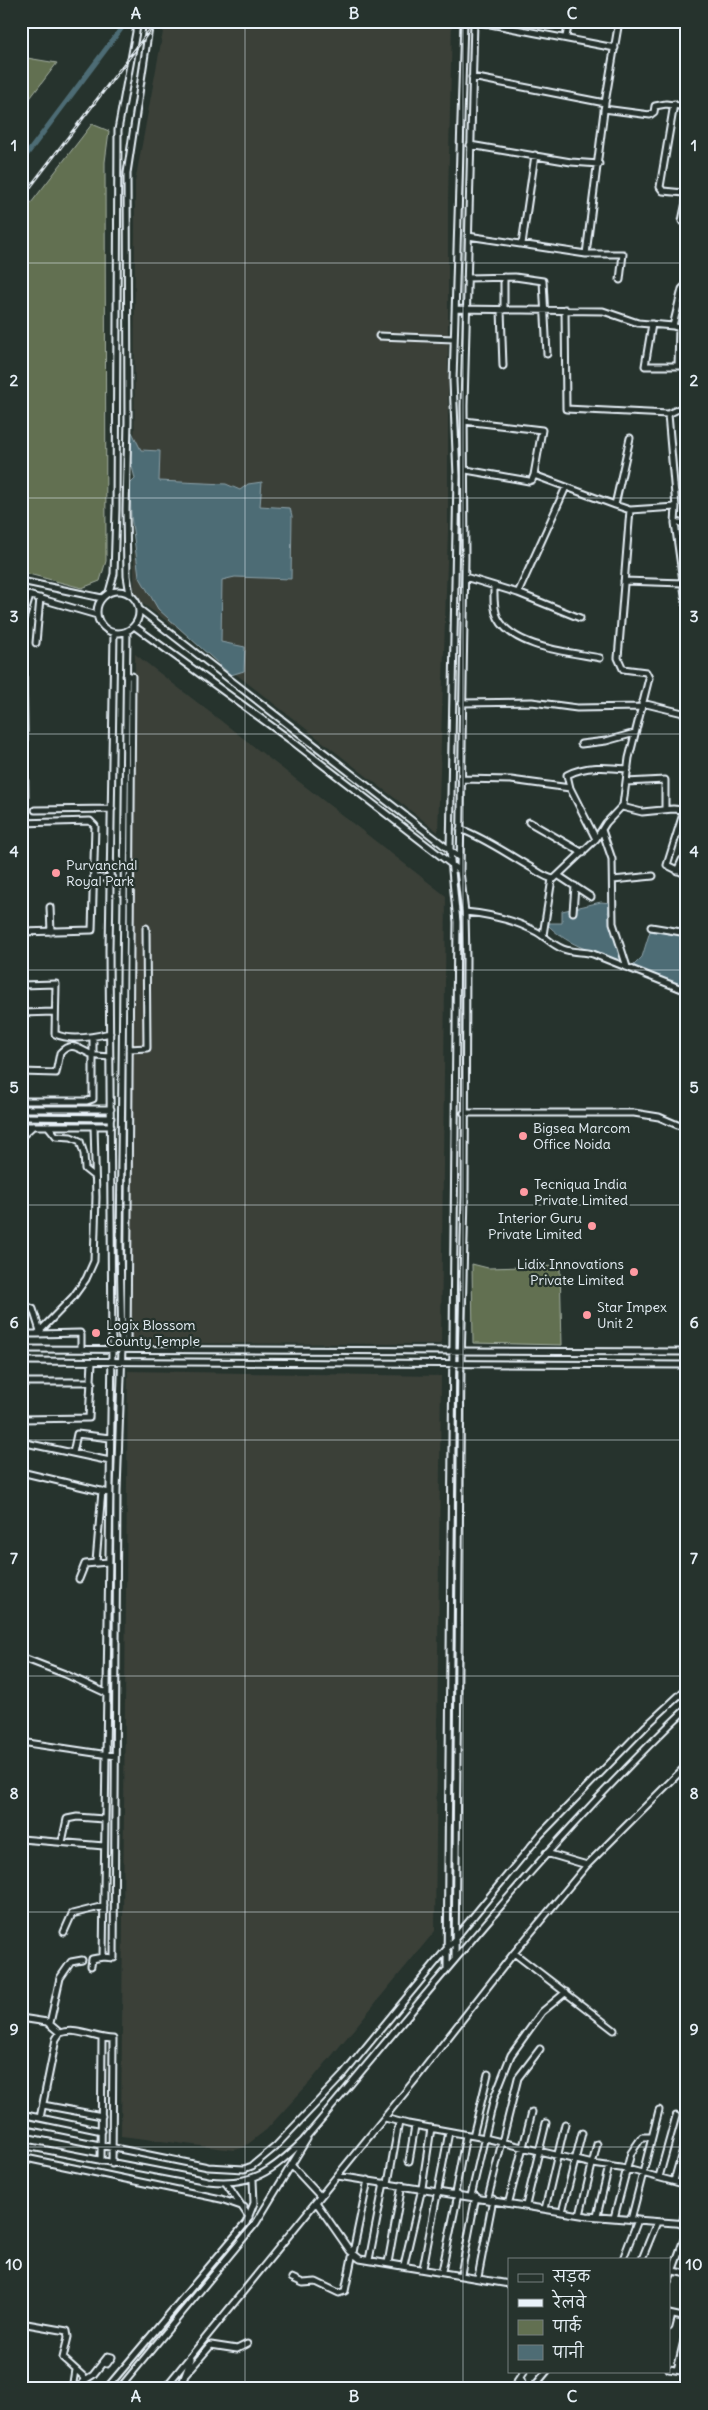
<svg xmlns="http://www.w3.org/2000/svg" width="708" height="2410" viewBox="0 0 708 2410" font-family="Delius,'Playpen Sans Deva',sans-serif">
<rect width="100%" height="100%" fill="#26332d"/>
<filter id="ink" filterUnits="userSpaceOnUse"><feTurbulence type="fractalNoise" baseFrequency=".02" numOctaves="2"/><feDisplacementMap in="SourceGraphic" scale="10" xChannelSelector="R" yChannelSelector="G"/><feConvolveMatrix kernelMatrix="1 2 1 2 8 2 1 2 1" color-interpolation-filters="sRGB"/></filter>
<g filter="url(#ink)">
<path fill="#3a4039" d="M165,21H452L448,199V532L438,832L182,632L143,604L134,601L135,182Z
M135,654L446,896L441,1344L130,1343Z
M128,1371L441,1376L435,1931L310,2082L266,2130L243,2148L234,2150L121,2136Z"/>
<path fill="#627051" stroke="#a5b0a4" d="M21,57L57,63L21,110Z
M92,124L109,131L105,162L106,561L100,581L82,588L21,572V216Z
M472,1264L488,1268L560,1266L562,1345L473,1343Z"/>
<path fill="#4e6c74" stroke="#8ca1a9" d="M132,432L141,450L160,451L159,481L226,484L240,490L248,484L262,482L260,506L290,508L292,516L291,579L235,577L222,580L221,642L245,647L244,671L231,675L158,609L139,576L131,516L130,484L135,479L128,449Z
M601,902L611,903L608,913L613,917L621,958L616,961C591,951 565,944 546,923H562V911Z
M650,931L682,935L687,944V989L633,966L642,957Z"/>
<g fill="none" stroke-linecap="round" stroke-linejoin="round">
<path stroke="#4e6c74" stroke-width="5" d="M21,162L127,21"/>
<defs>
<path id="minor" d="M474,21L615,48
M566,37L569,21
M472,77L605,103
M674,104L660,187L663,191L684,193L687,196
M604,109L650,115L654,112L655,106L666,104L687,107
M470,145L571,162L599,164
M682,221L687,197
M468,236L586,254H623L620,280
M522,244L535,155
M586,254L605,103L619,21
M504,277V310
M467,278L515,277L543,281L547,354
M456,309L603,311L638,323L673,326L682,289L687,284
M565,309L566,409L668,414L687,405
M501,310L503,366
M652,324L645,366H687
M673,326L679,328L678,366
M379,336L454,339
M668,414L676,507L675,523L687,610
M464,421L542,430L534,475
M466,470L529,481L532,480L534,475L615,505L630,438
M630,510L676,507
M675,523H687
M465,577L518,593L580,618
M21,581L102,598
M624,581L683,583
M494,587C494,597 493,608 498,618C513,648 570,652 600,658
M97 612a21 21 0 1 1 42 0a21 21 0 1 1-42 0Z
M109,592L114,574L116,509L118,130L138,21
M21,593L97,615
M518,593L566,487
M130,594L127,576L126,509L128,421L127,173L150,21
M139,609L460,858
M21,626L30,596
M134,626L292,741L460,871
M36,643L40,598
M21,653L23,658L25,804L21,808
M126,676H132L127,1349
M462,703L532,702L577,708L641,707
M642,703L687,714
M581,744L606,741L635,733
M687,756V763
M461,779L511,780L570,788
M626,782L665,780V809
M687,801L667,865L687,875
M622,807L642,812L673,809L684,810
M35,810L112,809
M529,822L583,853
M21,823L90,821L95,826L92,930L21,932
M460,829C485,838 507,854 530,867C537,871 545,878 554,879L596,839L606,823L623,805L629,758L649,678L646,672L623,669L618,658L630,510L615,505
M602,830L612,859L613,923L627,967
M596,839L570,788L567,775C585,765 607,767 628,769
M95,870H112
M677,871L682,860L687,856
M559,876L591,897
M95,878H112
M613,880L653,876
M50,907L51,932
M465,912C489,914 514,920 537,932C546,937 552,945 563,949C574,953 583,951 593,954L687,991
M573,912L575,886
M651,927L687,933
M543,935L552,879
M21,985L56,984L55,1034C70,1041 94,1037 110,1033
M21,1013L54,1012
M129,1049L147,1048L146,928
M21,1072L56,1073L60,1053C72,1039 81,1051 93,1055C98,1057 105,1056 110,1057
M21,1101H87L93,1099V1037
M21,1109H111
M464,1113H634L659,1117L687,1129
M21,1117L111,1118
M21,1126H111
M48,1126L56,1136L71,1137L80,1141L84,1154L85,1169L95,1177
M21,1137L33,1126
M21,1334H37L73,1297L86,1279L94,1261L96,1197L94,1126
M26,1334V1309L28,1307L33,1309L40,1331
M37,1334L80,1333
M21,1349L687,1352
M81,1349V1335
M21,1361L687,1365
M21,1382H92
M21,1419L89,1418L92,1362
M21,1442L110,1461
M73,1453L77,1434L110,1438
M21,1472L109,1493
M96,1562L102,1491
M79,1579L85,1564L108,1562
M21,1657L65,1674L106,1693
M21,1742L115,1756
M21,1839L104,1846
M62,1842L67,1819L77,1817L104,1819
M546,1853L587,1865
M64,1932L72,1914L104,1906
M514,1953L614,2030
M103,1957L112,1349L109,950L114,633
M455,1959L461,1364L465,1196L466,958L465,912L460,871L465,558L464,406L474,21
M91,1966L92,1959L103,1957L114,1958L117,1490L122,1349L120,1245L127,631
M447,1969L457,922L450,850L457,476L453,381L464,21
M21,2018L47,2022L60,2033
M50,2023L60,1978L71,1962L82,1960
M43,2105L102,2116
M21,2114L102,2131
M40,2118L56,2039L60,2033C78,2027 95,2039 113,2039L112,2164
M385,2118L408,2124L485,2138L593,2164L627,2169L687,2185
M21,2129L208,2167L244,2169L252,2166L275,2147L343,2075L541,1834L646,1726L687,1688
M473,2136L488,2074
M21,2145L208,2181C253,2186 271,2172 303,2141C427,1994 547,1842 687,1708
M21,2157L221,2199L244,2207
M101,2161L102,2039
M409,2161L415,2126
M292,2166L320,2196
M338,2176L587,2216L687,2224
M659,2177L676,2116
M674,2181L687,2135
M226,2183L249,2217
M388,2183L399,2122
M455,2193L466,2135
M471,2196L494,2098L511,2055L542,2012L566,1992
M488,2198L518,2078L540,2049
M509,2201L532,2112
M316,2202L350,2251L360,2259L509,2284
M526,2205L546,2123
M545,2209L565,2124
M562,2212L582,2133
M580,2215L597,2144
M597,2216L609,2166
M614,2218L631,2153L642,2137H652
M631,2220L659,2110
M682,2224L687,2204
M623,2259L638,2220
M642,2259L657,2222
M369,2260L384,2183
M388,2263L402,2185
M404,2265L422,2188L431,2128
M423,2268L449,2132
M669,2270L687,2274
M442,2271L458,2194
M461,2274L476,2196
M478,2277L493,2199
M292,2278L303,2283L316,2282L339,2293L345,2291L368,2180
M669,2280L687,2231
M669,2314L687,2318
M21,2323L67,2331L68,2337L63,2358L84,2377L85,2380L78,2389
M669,2327L672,2315
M669,2369L687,2372
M677,2370L687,2328
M186,2374L211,2345L237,2349L247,2344
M520,2377L523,2387L529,2389
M85,2380L93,2375L108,2356L112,2357L107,2364L103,2363
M21,2388L23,2389
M72,2389L75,2370
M106,2389L246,2223L254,2203L253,2180
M119,2389L256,2223L307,2139
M164,2389L415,2080L514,1953L587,1865L687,1765
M180,2389L191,2359
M512,2389L524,2371
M532,2389L547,2371"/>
</defs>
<use href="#minor" stroke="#e8f1f8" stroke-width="9"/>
<use href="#minor" stroke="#26332d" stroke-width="5"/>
<defs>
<path id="rail" d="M21,199L157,21"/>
</defs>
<use href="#rail" stroke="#e8f1f8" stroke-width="3"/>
<use href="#rail" stroke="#26332d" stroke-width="1" stroke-dasharray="4" stroke-linecap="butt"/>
</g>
</g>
<path fill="none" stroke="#e8f1f8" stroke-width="1" stroke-opacity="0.55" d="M245,21V2389M463,21V2389M21,263H687M21,498H687M21,734H687M21,970H687M21,1205H687M21,1440H687M21,1676H687M21,1912H687M21,2147H687"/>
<g fill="#ff9aa2" stroke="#26332d" stroke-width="2">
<circle cx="56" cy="873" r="5"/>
<circle cx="523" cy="1136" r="5"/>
<circle cx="524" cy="1192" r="5"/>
<circle cx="592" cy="1226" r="5"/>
<circle cx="634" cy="1272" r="5"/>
<circle cx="587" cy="1315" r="5"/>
<circle cx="96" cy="1333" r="5"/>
</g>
<g text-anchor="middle" stroke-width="4.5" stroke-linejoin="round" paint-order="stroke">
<g font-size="14" fill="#e8f1f8" stroke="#26332d" text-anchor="start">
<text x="66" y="870">Purvanchal<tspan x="66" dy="16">Royal Park</tspan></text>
<text x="533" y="1133">Bigsea Marcom<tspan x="533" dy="16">Office Noida</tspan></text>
<text x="534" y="1189">Tecniqua India<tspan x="534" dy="16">Private Limited</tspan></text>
<text x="582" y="1223" text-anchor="end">Interior Guru<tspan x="582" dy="16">Private Limited</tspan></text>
<text x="624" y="1269" text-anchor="end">Lidix Innovations<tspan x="624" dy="16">Private Limited</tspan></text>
<text x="597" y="1312">Star Impex<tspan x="597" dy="16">Unit 2</tspan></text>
<text x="106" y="1330">Logix Blossom<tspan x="106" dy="16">County Temple</tspan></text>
</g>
</g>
<rect width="708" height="2410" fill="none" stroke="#26332d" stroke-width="55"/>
<rect x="508" y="2258" width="162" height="115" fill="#26332d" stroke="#747f7e"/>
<rect x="518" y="2274" width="25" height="8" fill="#26332d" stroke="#747f7e"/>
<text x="553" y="2282" font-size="15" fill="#e8f1f8">सड़क</text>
<rect x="518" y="2299" width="25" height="8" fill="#e8f1f8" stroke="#747f7e"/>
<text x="553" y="2308" font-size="15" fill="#e8f1f8">रेलवे</text>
<rect x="518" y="2320" width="25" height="15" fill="#627051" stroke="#747f7e"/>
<text x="553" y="2332" font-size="15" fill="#e8f1f8">पार्क</text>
<rect x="518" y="2345" width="25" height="15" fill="#4e6c74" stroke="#747f7e"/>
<text x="553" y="2358" font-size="15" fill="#e8f1f8">पानी</text>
<rect x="28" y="28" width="652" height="2354" fill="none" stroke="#e8f1f8" stroke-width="2"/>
<g font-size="16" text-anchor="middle" font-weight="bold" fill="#e8f1f8">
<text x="136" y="19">A</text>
<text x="354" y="19">B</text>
<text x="572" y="19">C</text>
<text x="14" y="151">1</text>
<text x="694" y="151">1</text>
<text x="14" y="386">2</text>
<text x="694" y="386">2</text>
<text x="14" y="622">3</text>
<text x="694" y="622">3</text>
<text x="14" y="857">4</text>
<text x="694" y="857">4</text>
<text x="14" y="1093">5</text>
<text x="694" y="1093">5</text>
<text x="14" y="1328">6</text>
<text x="694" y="1328">6</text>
<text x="14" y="1564">7</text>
<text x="694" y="1564">7</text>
<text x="14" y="1799">8</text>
<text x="694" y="1799">8</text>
<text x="14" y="2035">9</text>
<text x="694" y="2035">9</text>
<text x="14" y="2270">10</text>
<text x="694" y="2270">10</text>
<text x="136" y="2402">A</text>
<text x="354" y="2402">B</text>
<text x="572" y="2402">C</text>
</g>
</svg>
